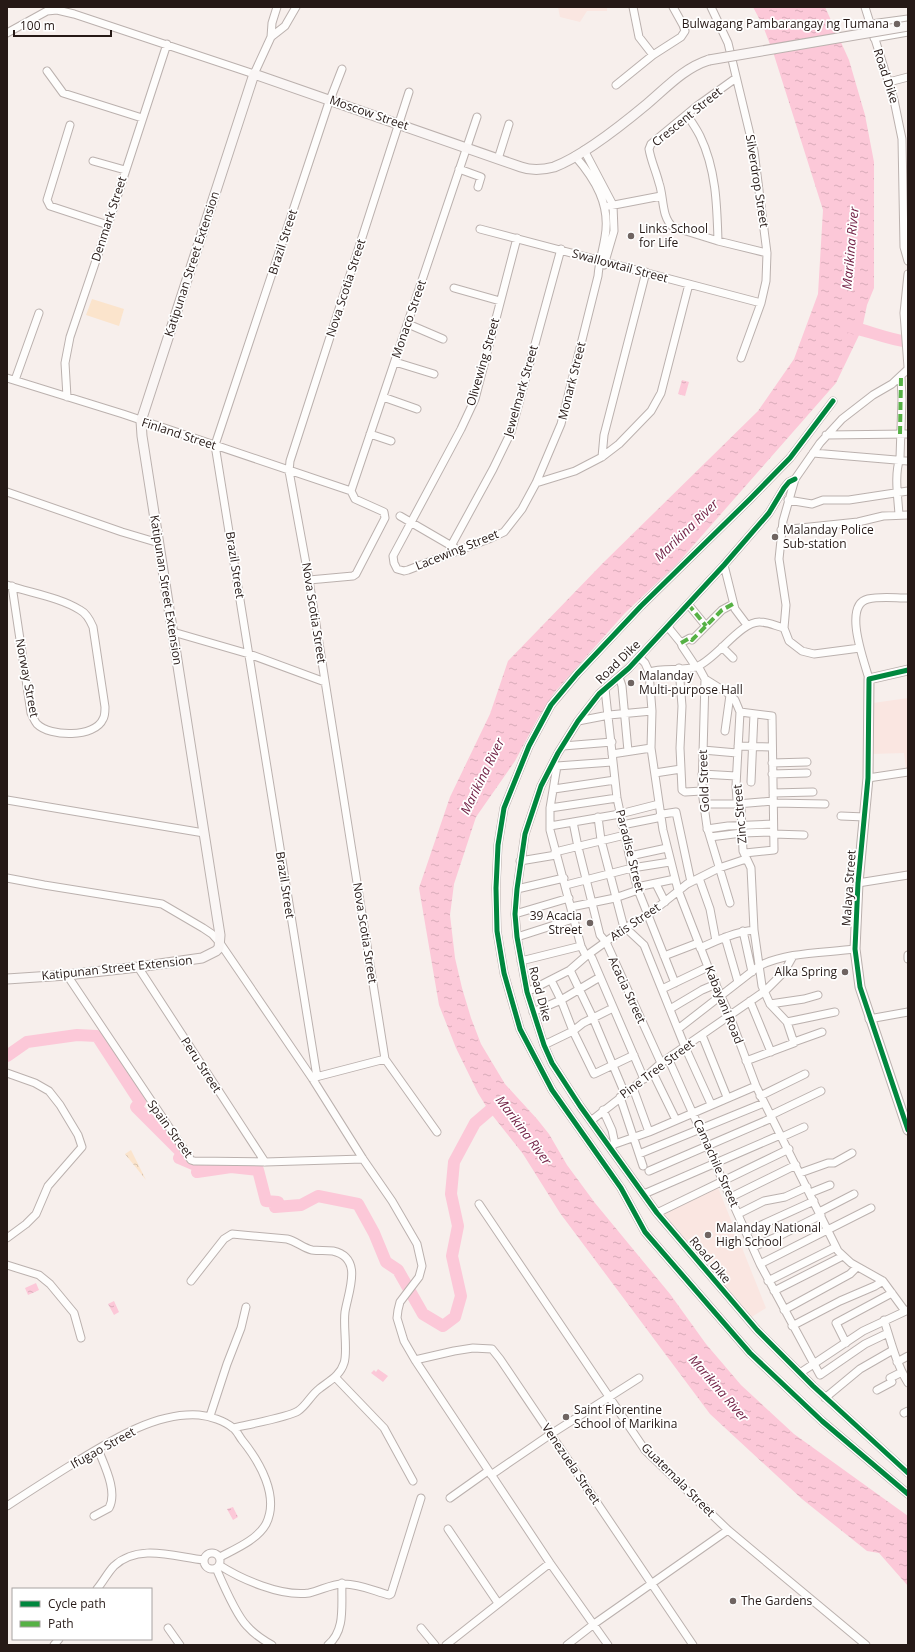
<svg xmlns="http://www.w3.org/2000/svg" width="915" height="1652" viewBox="0 0 915 1652" font-family="'Open Sans',sans-serif">
<defs>
<pattern id="forest-crowns" width="20" height="18" patternUnits="userSpaceOnUse"><rect width="20" height="18" fill="#fbe4cc"/><path d="M2 6a3 3 0 1 1 6 0M12 15a3 3 0 1 1 6 0" fill="none" stroke="#d7c3ae"/></pattern>
<pattern id="water-ripples" width="26" height="14" patternUnits="userSpaceOnUse"><rect width="26" height="14" fill="#fcc8d8"/><path d="M2 4q2-2 4 0t4 0M15 11q2-2 4 0t4 0" fill="none" stroke="#d8abb9"/></pattern>
</defs>
<rect width="100%" height="100%" fill="#f7efec"/>
<path fill="#fae6e1" d="M558,7H607V11H587L580,22L560,17Z
M908,698V769H906L904,753L871,754L873,703Z
M717,1185L766,1308L750,1318L660,1214Z"/>
<path fill="url(#forest-crowns)" d="M131,1150L146,1180L125,1154Z"/>
<path fill="#fbe4cc" d="M92,299L124,309L119,326L86,315Z"/>
<path fill="url(#water-ripples)" d="M753,7H825L849,60L865,115L874,162V288L867,305L862,329L836,383L677,564L625,613L554,693L538,718L515,761L476,817L454,884L450,915L455,958L462,988L471,1018L481,1044L505,1084L537,1119L549,1134L567,1165L595,1203L670,1294L706,1344L741,1385L794,1434L908,1516V1586L879,1553L867,1551L802,1499L710,1414L560,1213L523,1154L489,1111L478,1093L456,1048L439,1005L419,888L450,797L490,714L508,661L603,563L758,411L794,359L818,294L823,210L774,55L763,26Z
M682,380L689,382L685,396L678,394Z
M36,1283L39,1290L28,1295L25,1288Z
M114,1301L119,1312L114,1315L108,1304Z
M378,1369L388,1376L383,1382L371,1373L374,1370L376,1372Z
M233,1507L238,1517L233,1520L227,1509Z"/>
<g fill="none" stroke-linecap="round" stroke-linejoin="round">
<path stroke="#fcc8d8" stroke-width="12" d="M846,326C867,330 886,339 908,342
M7,1056L27,1042L77,1035L97,1036L140,1102L136,1107L182,1153L179,1158L200,1167L197,1172L231,1167L258,1170L266,1201L278,1202L275,1207L301,1205L318,1196L358,1204L374,1233L386,1262L398,1270L423,1314L443,1326L455,1317L461,1296L452,1256L458,1226L451,1194L454,1162L475,1123L489,1111L502,1104"/>
<defs>
<path id="street" d="M633,7L639,37L653,55
M711,7L728,43L754,151L767,253L766,281L761,303L741,358
M865,7L894,100L902,139L904,247L908,261
M871,24L908,19
M7,33L47,11L57,10L74,14L254,74L271,37L272,23L277,7
M271,37L285,26L296,7
M874,38L908,32
M47,71L63,93L142,118
M736,78L697,106L651,144L649,149C651,161 656,171 659,183C664,196 661,217 673,227L718,241L767,253
M889,82L908,77
M616,85L653,55L681,37L685,31L683,25L673,7
M409,92L290,461L289,471L309,580L385,1059L437,1132
M687,115C691,121 696,128 700,136C716,169 717,205 718,241
M70,125L47,200L50,206L108,225
M584,150L613,205L614,231L604,265
M498,159L509,124
M93,161L125,170
M459,169L481,177L478,187
M609,206L661,196
M480,229L761,303
M517,238L475,399L461,429L393,556L394,563L397,569L404,571L408,570L491,538L504,532L522,509L536,483L561,424L598,276C599,262 603,250 605,237C611,205 595,179 575,156
M908,274L904,313L908,367
M454,288L500,301
M408,324L443,339
M395,362L434,374
M7,378L123,414L351,491
M15,380L39,313
M67,397L65,363L70,337L108,225L167,44
M383,397L417,409
M833,401L790,458L750,499L641,606L577,674L551,705L529,746L504,808L498,845L496,888L497,931L504,973L520,1029L552,1090L621,1188L645,1232L750,1353L822,1421L908,1494
M370,434L391,441
M826,435L908,434
M813,453L908,461
M602,457L604,435L646,272
M795,479L789,482L784,488L769,513L724,565L629,668L599,694L578,721L558,753L541,786L525,834L517,889L515,914L517,937L527,992L544,1045L552,1063L580,1106L657,1213L757,1330L813,1386L908,1473
M536,483L575,471L602,457L619,444L651,411L661,393L689,284
M351,491L477,117
M7,492L122,532L159,543
M788,500L812,504L823,500H849L908,491
M899,515C898,497 894,475 900,458L902,399L901,377
M400,516L455,548
M781,530L858,522L883,516L908,515
M451,546L493,469L511,432L561,249
M724,565L735,609L747,625
M309,580L353,576L356,574L385,518L384,512L355,499L351,491
M7,585C30,593 59,597 80,610C86,613 90,620 93,627L105,707C105,710 105,716 103,719C95,738 50,737 37,724C35,722 33,717 31,713L12,586
M688,604L706,626
M668,627L681,643L682,646L696,667
M173,632L249,654L325,682
M681,643L690,638L692,640L722,610L733,604
M722,647L733,658
M860,648L814,654L802,651L789,641L784,628L786,605L779,559L783,521L795,479L820,443L842,419L873,395L892,384L908,369
M639,657L645,663L649,672L652,711L651,748L663,830L678,890L708,967L729,1014L756,1086L838,1251L851,1263L883,1281L905,1311
M698,666L705,679L729,694L735,700L740,712L736,786L737,800L741,808L743,851L751,868L754,930L762,986L770,1004L787,1022L794,1043L746,1061
M679,668L682,706L680,748L682,790L685,792L702,791
M649,672C663,667 685,672 698,666C717,658 741,621 760,622C768,622 776,626 784,628
M619,677L622,686L628,751
M705,679L702,791L707,827L730,903
M869,679C865,663 842,605 868,599C880,596 895,598 908,598
M605,689L617,798L632,868L638,890L675,983
M740,712L772,716L774,850L745,853
M578,721L609,715L652,711
M725,731L730,695
M563,746L612,742
M738,746L771,747
M703,750L737,753
M612,754L651,748
M772,763L807,762
M553,765L557,766L612,762
M557,766L550,808V830L581,946L586,956
M655,773L681,769
M702,774L736,776
M772,774L807,773
M868,778L908,772
M751,782L754,714
M554,789L615,780
M773,793L813,792
M7,800L204,833
M773,803L825,804
M704,804H737L773,801
M550,808L617,798
M841,816L865,817
M598,817L601,840L623,924L625,928L629,931L644,945L685,1047L711,1104
M573,822L578,847L600,935L606,942L661,1063
M622,825L657,818L663,814L676,812L691,882
M550,826L620,814L659,804
M707,829L728,826L773,824
M773,834L804,835
M710,837L742,833L773,832
M555,852L625,835
M630,856L667,848
M520,861L556,855
M7,878L44,885L162,904L203,928L212,934L220,943L312,1078L363,1159L392,1201L417,1244L422,1266L419,1277L400,1302L398,1310L397,1318L404,1341L415,1360L550,1563L608,1645
M699,878L710,909L716,941
M858,883L908,875
M656,884L665,902
M566,885L632,868L670,862
M637,887L675,879
M517,889L564,878
M571,907L615,898L638,890
M515,914L569,898
M743,931L752,972
M517,937L573,919
M725,937L738,982
M700,948C718,940 735,932 754,930
M589,954L592,958L644,1079
M908,955V959
M664,956L698,943
M521,961L581,946
M138,967L265,1162
M570,970L593,1018L625,1094
M67,975L191,1160L194,1161L265,1162L363,1159
M551,980L561,1000L573,1031L594,1074L634,1055
M662,989L708,967
M527,992L570,970L586,956L625,928L648,915L687,884L719,868L746,859
M750,1001L771,1052
M770,1004L804,999L818,995
M670,1009L702,990L716,984
M533,1012L561,1000L600,977
M869,1019L908,1012
M787,1022L835,1012
M678,1029L759,966C787,952 823,953 855,949
M702,1035L727,1097
M794,1042L822,1032
M544,1045L573,1031L583,1023L613,1008
M668,1058L760,1264L820,1375L865,1344L888,1333
M652,1071L676,1120
M7,1073L35,1083L49,1091L60,1105L78,1135L82,1147L48,1186L36,1214L26,1224L7,1238
M317,1077L215,445L328,105L342,69
M312,1078L385,1059
M633,1088L649,1132
M760,1096L805,1074
M620,1097L643,1166
M603,1110L612,1130L615,1144L611,1146
M771,1115L821,1091
M592,1120L633,1088L661,1063L765,991L784,972L793,956
M615,1144L649,1132L756,1086
M639,1154L764,1103
M649,1171L772,1118
M800,1173L828,1163H834L852,1153
M810,1193L830,1185
M644,1194L778,1136H784L804,1127
M731,1197L796,1165
M479,1204L645,1450L728,1530L866,1645
M819,1212L854,1194
M657,1213L789,1149
M738,1214L764,1201L785,1197L807,1187
M746,1232L814,1201
M753,1247L781,1235L821,1215
M760,1264L871,1208
M7,1265L39,1275L50,1284L74,1313L81,1338
M191,1281L224,1239L232,1234L287,1239C296,1241 303,1248 312,1250C319,1251 326,1250 333,1251C364,1258 348,1292 345,1312C343,1326 348,1353 344,1363C340,1376 329,1381 319,1389C311,1395 306,1406 298,1411C289,1417 246,1425 233,1428
M768,1281L836,1247
M774,1291L843,1256
M784,1310L850,1274L857,1267
M884,1320C891,1342 896,1363 908,1383
M792,1326L840,1301L875,1286L883,1281
M846,1343L836,1323L892,1293
M415,1360L454,1351L473,1348L492,1349L500,1359L693,1645
M897,1362L908,1356
M800,1373L863,1331L908,1310
M336,1378L384,1428L413,1481
M877,1390L892,1382L890,1378L902,1372
M825,1398L860,1369L893,1350
M904,1413L908,1411
M210,1416L227,1364L241,1328L246,1307
M491,1475L551,1434L639,1378
M450,1498L488,1471
M7,1506C30,1491 53,1476 76,1462C112,1440 156,1412 199,1415C210,1416 225,1421 233,1428C237,1431 239,1436 242,1440C259,1461 280,1496 266,1524C257,1540 235,1549 220,1557
M94,1516L109,1508C118,1491 104,1465 98,1449
M448,1529L498,1603
M204 1561a8 8 0 1 1 16 0a8 8 0 1 1-16 0Z
M219,1565C241,1579 281,1597 309,1593C320,1591 333,1583 344,1584C360,1584 374,1591 389,1595L391,1594L421,1498
M216,1568C222,1582 236,1615 247,1626C254,1634 263,1640 272,1645
M97,1589C103,1582 108,1572 114,1566C139,1543 175,1557 204,1560
M168,1628L180,1645
M421,1628L435,1645
M54,1645L59,1639
M328,1645C346,1630 341,1605 342,1583
M446,1645L550,1563
M567,1645L594,1624L728,1530"/>
<path id="secondary" d="M908,670L869,679L868,778L858,883L855,949L860,987L908,1130
M7,979L67,975L138,967L202,958L216,951L219,948L220,935L142,436L141,421L254,74L521,167C532,171 543,170 554,167C583,156 623,124 647,104C667,87 684,68 709,60"/>
</defs>
<use href="#street" stroke="#bbb1ae" stroke-width="9"/>
<use href="#secondary" stroke="#bbb1ae" stroke-width="11"/>
<use href="#street" stroke="#fefdfc" stroke-width="7"/>
<use href="#secondary" stroke="#faf6f5" stroke-width="9"/>
<defs>
<path id="secondary-bridge" d="M709,60L908,26"/>
</defs>
<use href="#secondary-bridge" stroke="#bbb1ae" stroke-width="11" stroke-linecap="butt"/>
<use href="#secondary-bridge" stroke="#faf6f5" stroke-width="9"/>
<path stroke="#56b145" stroke-width="4" stroke-dasharray="8 4" stroke-linecap="butt" d="M900,434L901,377
M688,604L706,626
M681,643L690,638L692,640L722,610L733,604"/>
<defs>
<path id="cycleway" d="M833,401L790,458L750,499L641,606L577,674L551,705L529,746L504,808L498,845L496,888L497,931L504,973L520,1029L552,1090L621,1188L645,1232L750,1353L822,1421L908,1494
M795,479L789,482L784,488L769,513L724,565L629,668L599,694L578,721L558,753L541,786L525,834L517,889L515,914L517,937L527,992L544,1045L552,1063L580,1106L657,1213L757,1330L813,1386L908,1473
M908,670L869,679L868,778L858,883L855,949L860,987L908,1130"/>
</defs>
<use href="#cycleway" stroke="#fff" stroke-width="8"/>
<use href="#cycleway" stroke="#00873e" stroke-width="5"/>
</g>
<g fill="#6f6461" stroke="#fff" stroke-width="1.5">
<circle cx="897" cy="24" r="4"/>
<circle cx="631" cy="236" r="4"/>
<circle cx="775" cy="537" r="4"/>
<circle cx="631" cy="683" r="4"/>
<circle cx="590" cy="923" r="4"/>
<circle cx="845" cy="972" r="4"/>
<circle cx="708" cy="1235" r="4"/>
<circle cx="566" cy="1417" r="4"/>
<circle cx="733" cy="1601" r="4"/>
</g>
<g text-anchor="middle" stroke-width="3.5" stroke-linejoin="round" paint-order="stroke">
<g font-size="12" fill="#261916" stroke="#fff" text-anchor="start">
<text x="889" y="28" text-anchor="end">Bulwagang Pambarangay ng Tumana</text>
<text x="639" y="233">Links School<tspan x="639" dy="14">for Life</tspan></text>
<text x="783" y="534">Malanday Police<tspan x="783" dy="14">Sub-station</tspan></text>
<text x="639" y="680">Malanday<tspan x="639" dy="14">Multi-purpose Hall</tspan></text>
<text x="582" y="920" text-anchor="end">39 Acacia<tspan x="582" dy="14">Street</tspan></text>
<text x="837" y="976" text-anchor="end">Alka Spring</text>
<text x="716" y="1232">Malanday National<tspan x="716" dy="14">High School</tspan></text>
<text x="574" y="1414">Saint Florentine<tspan x="574" dy="14">School of Marikina</tspan></text>
<text x="741" y="1605">The Gardens</text>
</g>
<g font-size="12" fill="#261916" stroke="#fff">
<text transform="translate(886 76) rotate(72)" y="4">Road Dike</text>
<text transform="translate(369 113) rotate(19)" y="4">Moscow Street</text>
<text transform="translate(687 117) rotate(-39)" y="4">Crescent Street</text>
<text transform="translate(757 181) rotate(81)" y="4">Silverdrop Street</text>
<text transform="translate(109 219) rotate(-72)" y="4">Denmark Street</text>
<text transform="translate(283 242) rotate(-72)" y="4">Brazil Street</text>
<text transform="translate(192 264) rotate(-72)" y="4">Katipunan Street Extension</text>
<text transform="translate(620 266) rotate(15)" y="4">Swallowtail Street</text>
<text transform="translate(346 288) rotate(-72)" y="4">Nova Scotia Street</text>
<text transform="translate(409 319) rotate(-71)" y="4">Monaco Street</text>
<text transform="translate(483 362) rotate(-74)" y="4">Olivewing Street</text>
<text transform="translate(572 381) rotate(-76)" y="4">Monark Street</text>
<text transform="translate(521 391) rotate(-74)" y="4">Jewelmark Street</text>
<text transform="translate(179 434) rotate(18)" y="4">Finland Street</text>
<text transform="translate(457 550) rotate(-22)" y="4">Lacewing Street</text>
<text transform="translate(235 565) rotate(81)" y="4">Brazil Street</text>
<text transform="translate(166 590) rotate(81)" y="4">Katipunan Street Extension</text>
<text transform="translate(314 613) rotate(81)" y="4">Nova Scotia Street</text>
<text transform="translate(618 662) rotate(-44)" y="4">Road Dike</text>
<text transform="translate(27 678) rotate(79)" y="4">Norway Street</text>
<text transform="translate(704 781) rotate(-92)" y="4">Gold Street</text>
<text transform="translate(740 814) rotate(-95)" y="4">Zinc Street</text>
<text transform="translate(630 851) rotate(76)" y="4">Paradise Street</text>
<text transform="translate(285 885) rotate(81)" y="4">Brazil Street</text>
<text transform="translate(849 888) rotate(-86)" y="4">Malaya Street</text>
<text transform="translate(635 922) rotate(-34)" y="4">Atis Street</text>
<text transform="translate(365 933) rotate(81)" y="4">Nova Scotia Street</text>
<text transform="translate(117 968) rotate(-6)" y="4">Katipunan Street Extension</text>
<text transform="translate(627 990) rotate(65)" y="4">Acacia Street</text>
<text transform="translate(540 994) rotate(75)" y="4">Road Dike</text>
<text transform="translate(724 1005) rotate(68)" y="4">Kabayani Road</text>
<text transform="translate(201 1065) rotate(57)" y="4">Peru Street</text>
<text transform="translate(657 1069) rotate(-37)" y="4">Pine Tree Street</text>
<text transform="translate(170 1129) rotate(54)" y="4">Spain Street</text>
<text transform="translate(716 1163) rotate(66)" y="4">Camachile Street</text>
<text transform="translate(710 1260) rotate(50)" y="4">Road Dike</text>
<text transform="translate(103 1448) rotate(-29)" y="4">Ifugao Street</text>
<text transform="translate(571 1464) rotate(56)" y="4">Venezuela Street</text>
<text transform="translate(678 1480) rotate(45)" y="4">Guatemala Street</text>
</g>
<g font-size="13" font-style="italic" fill="#732347" stroke="#fff">
<text transform="translate(850 248) rotate(-85)" y="5">Marikina River</text>
<text transform="translate(686 530) rotate(-44)" y="5">Marikina River</text>
<text transform="translate(482 776) rotate(-64)" y="5">Marikina River</text>
<text transform="translate(524 1130) rotate(53)" y="5">Marikina River</text>
<text transform="translate(719 1388) rotate(49)" y="5">Marikina River</text>
</g>
</g>
<rect width="915" height="1652" fill="none" stroke="#261916" stroke-width="16"/>
<rect x="12" y="1588" width="140" height="52" fill="#ffffff" stroke="#a8a3a2"/>
<rect x="20" y="1601" width="20" height="6" fill="#00873e" stroke="#a8a3a2"/>
<text x="48" y="1608" font-size="12" fill="#261916">Cycle path</text>
<rect x="20" y="1621" width="20" height="6" fill="#56b145" stroke="#a8a3a2"/>
<text x="48" y="1628" font-size="12" fill="#261916">Path</text>
<path d="M14 30v6h97v-6" fill="none" stroke="#261916" stroke-width="2"/>
<text x="20" y="30" font-size="12" fill="#261916" stroke="#ffffff" stroke-width="3" paint-order="stroke">100 m</text>
</svg>
